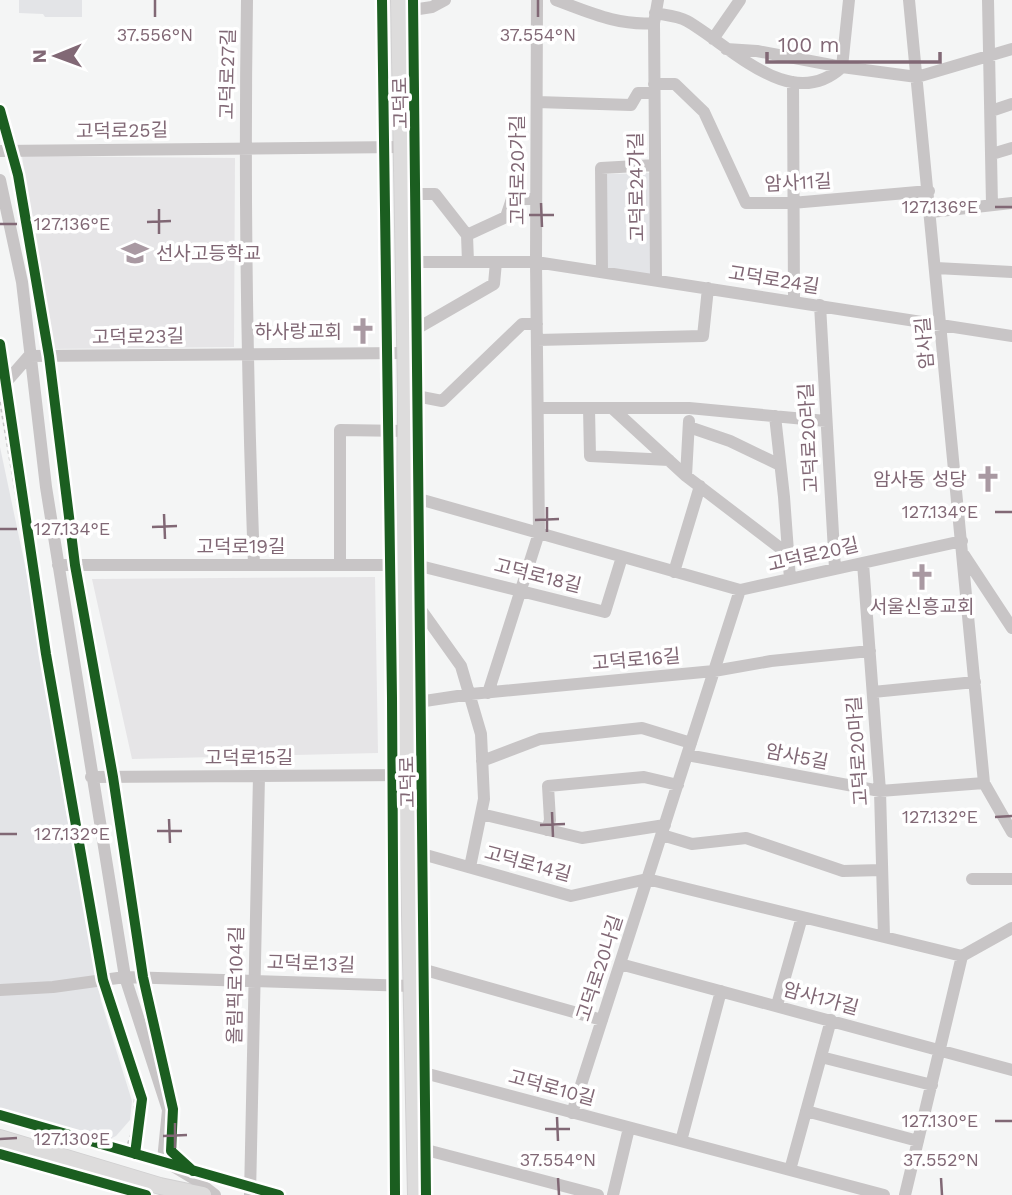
<svg xmlns="http://www.w3.org/2000/svg" width="1012" height="1195" viewBox="0 0 1012 1195" font-family="'Work Sans','Noto Sans KR',sans-serif">
<rect width="100%" height="100%" fill="#f4f5f5"/>
<path fill="#e6e5e7" d="M22,156L235,158L234,347L50,349Z
M375,577L378,753L132,759L92,579Z"/>
<path fill="#e3e4e7" d="M19,0H82V17H45L43,14L19,13Z
M651,173V276L607,268V174Z
M0,447L34,608L65,806L101,1001L132,1101L130,1120L116,1136L106,1141L0,1114Z"/>
<g fill="none" stroke-linecap="round" stroke-linejoin="round">
<defs>
<path id="major" d="M399,0L406,394L404,635L416,1195
M0,1138L160,1186L203,1195"/>
</defs>
<use href="#major" stroke="#d1d0d1" stroke-width="18"/>
<path stroke="#c5c4c5" stroke-width="2" stroke-dasharray="3.5 3.5" stroke-linecap="butt" d="M17,163L48,344
M52,366L78,552
M0,402L97,969
M82,578L116,765
M120,788L147,966
M151,989L170,1075
M103,992L135,1096L133,1129L126,1149"/>
<path stroke="#c8c5c6" stroke-width="12" d="M247,0C244,189 247,377 254,565
M556,0C589,12 618,26 654,23
M909,0L984,783L1012,832
M988,0L992,205
M399,12L432,7L445,0
M655,13C665,15 678,16 687,21C731,46 791,114 842,67L849,0
M713,39L740,0
M726,49L757,51L842,67L917,77L1012,49
M793,82L794,301
M654,84H675L704,112L746,203H792L929,191
M537,102L631,105L638,93H654
M991,111L1012,104
M0,151L401,147
M992,154L1012,148
M0,180L22,282L46,487L125,977L168,1110L163,1160L193,1178L215,1195
M402,194H435L467,235L468,262
M931,212L1012,203
M467,235L506,217L512,199H536
M403,262H536L1012,336
M936,268L1012,272
M602,272L601,168L655,165
M656,280L654,23L658,0
M820,305L835,569
M404,336L494,284L496,262
M537,340L703,336L708,288
M0,389L29,356L404,353
M406,394L442,401L522,324H537
M538,408H689L826,421
M589,408L590,456L669,460
M612,408L686,476L788,554
M775,416L784,497L790,579
M689,427L730,441L780,465
M686,476L689,421
M405,495L740,590L962,541
M964,555L1012,628
M404,562L605,612L622,557
M863,563L880,791L884,937
M58,565H404
M340,565V430L406,431
M674,572L700,486
M404,586L461,666L481,734L484,799L470,867
M873,692L975,682
M488,693L539,533L536,262L537,0
M405,704L471,694L714,671L771,661L870,651
M687,755L880,791L984,783
M482,761L540,739L642,728L691,743
M91,777L407,775
M481,814L582,838L665,825
M547,830L550,820L548,786L644,777L678,785
M662,835L692,844L746,838L843,871L882,870
M408,850L571,896L647,879L962,956L1012,928
M972,879H1012
M620,964L1012,1070
M411,966L602,1020
M0,990L53,987L125,977L411,986
M777,1005L802,917
M821,1057L932,1085
M413,1070L884,1195
M806,1111L918,1141
M572,1113L740,590
M681,1141L721,991
M415,1147L598,1195
M790,1170L831,1020
M250,1195L259,776
M613,1195L629,1128
M905,1195L962,956"/>
<use href="#major" stroke="#dddcdc" stroke-width="16"/>
<defs>
<path id="cycleway" d="M382,0L392,698L395,1195
M413,0L426,1195
M0,110L18,175L49,356L75,565L113,777L143,977L173,1109L171,1151L193,1171
M0,344L46,654L103,980L142,1099L135,1154
M0,1115L279,1195
M0,1154L146,1195"/>
</defs>
<use href="#cycleway" stroke="#fff" stroke-width="15"/>
<use href="#cycleway" stroke="#1b5e20" stroke-width="10"/>
</g>
<path fill="none" stroke="#816875" stroke-width="2.5" d="M155,0V17M538,0V17M541,203L542,227M995,207H1012M159,209V234M529,215H554M147,222L171,221M0,224H17M547,507V532M995,512H1012M164,514L165,539M535,520L559,519M152,527L177,526M0,529H17M552,812L553,837M995,817L1012,816M169,819L170,843M540,825L565,824M157,831H182M0,834H17M557,1117L558,1141M995,1121H1012M175,1123V1148M545,1129H570M163,1136L187,1135M0,1139L17,1138M558,1178L559,1195M941,1178L942,1195"/>
<defs>
<symbol id="school-bare" viewBox="-9 -9 18 18"><path d="M0-5L7-2L0 1L-7-2ZM-4 1L0 2.5L4 1V4Q0 6-4 4Z" fill="#a999a2" stroke="#fff" stroke-width="2.5" paint-order="stroke"/></symbol>
<symbol id="church-bare" viewBox="-9 -9 18 18"><path d="M-1.2-6h2.4v3.5h3.3v2.4h-3.3V6h-2.4V-.1h-3.3v-2.4h3.3Z" fill="#a999a2" stroke="#fff" stroke-width="2.5" paint-order="stroke"/></symbol>
</defs>
<g fill-rule="evenodd">
<use href="#school-bare" x="116" y="234" width="38" height="38"/>
<use href="#church-bare" x="344" y="312" width="38" height="38"/>
<use href="#church-bare" x="969" y="460" width="38" height="38"/>
<use href="#church-bare" x="903" y="558" width="38" height="38"/>
</g>
<g text-anchor="middle" stroke-width="7" stroke-linejoin="round" paint-order="stroke">
<g font-size="19" fill="#816875" stroke="#fff">
<text transform="translate(227 74) rotate(-89)" y="7">고덕로27길</text>
<text transform="translate(400 103) rotate(-91)" y="7">고덕로</text>
<text transform="translate(122 130) rotate(-1)" y="7">고덕로25길</text>
<text transform="translate(517 170) rotate(-90)" y="7">고덕로20가길</text>
<text transform="translate(798 182) rotate(-3)" y="7">암사11길</text>
<text transform="translate(636 187) rotate(-91)" y="7">고덕로24가길</text>
<text transform="translate(774 279) rotate(9)" y="7">고덕로24길</text>
<text transform="translate(138 336) rotate(-1)" y="7">고덕로23길</text>
<text transform="translate(924 343) rotate(-95)" y="7">암사길</text>
<text transform="translate(808 438) rotate(-93)" y="7">고덕로20라길</text>
<text x="241" y="553">고덕로19길</text>
<text transform="translate(813 554) rotate(-13)" y="7">고덕로20길</text>
<text transform="translate(538 575) rotate(14)" y="7">고덕로18길</text>
<text transform="translate(636 659) rotate(-5)" y="7">고덕로16길</text>
<text transform="translate(857 751) rotate(-94)" y="7">고덕로20마길</text>
<text transform="translate(797 756) rotate(11)" y="7">암사5길</text>
<text x="249" y="764">고덕로15길</text>
<text transform="translate(407 782) rotate(-91)" y="7">고덕로</text>
<text transform="translate(528 863) rotate(15)" y="7">고덕로14길</text>
<text transform="translate(311 963) rotate(2)" y="7">고덕로13길</text>
<text transform="translate(599 968) rotate(-72)" y="7">고덕로20나길</text>
<text transform="translate(235 985) rotate(-89)" y="7">올림픽로104길</text>
<text transform="translate(821 998) rotate(15)" y="7">암사1가길</text>
<text transform="translate(552 1087) rotate(15)" y="7">고덕로10길</text>
</g>
<g font-size="19" fill="#816875" stroke="#fff" text-anchor="end">
<text x="156" y="260" text-anchor="start">선사고등학교</text>
<text x="342" y="338">하사랑교회</text>
<text x="967" y="486">암사동 성당</text>
<text x="922" y="613" text-anchor="middle">서울신흥교회</text>
</g>
</g>
<g font-size="18" text-anchor="middle" fill="#816875" stroke="#fff" stroke-width="7" stroke-linejoin="round" paint-order="stroke">
<text x="155" y="41">37.556°N</text>
<text x="538" y="41">37.554°N</text>
<text x="940" y="213">127.136°E</text>
<text x="72" y="230">127.136°E</text>
<text x="940" y="518">127.134°E</text>
<text x="72" y="535">127.134°E</text>
<text x="940" y="823">127.132°E</text>
<text x="72" y="840">127.132°E</text>
<text x="940" y="1127">127.130°E</text>
<text x="72" y="1145">127.130°E</text>
<text x="558" y="1166">37.554°N</text>
<text x="941" y="1166">37.552°N</text>
</g>
<g transform="translate(56 56) rotate(269)" stroke="#ffffff" stroke-width="5" paint-order="stroke">
<path d="M0-5L12 26L0 18L-12 26Z" fill="#816875"/>
<text y="-10" font-size="19" font-weight="bold" text-anchor="middle" fill="#816875">N</text>
</g>
<path d="M767 52v10h173v-10" fill="none" stroke="#816875" stroke-width="3.5"/>
<text x="778" y="52" font-size="21" fill="#816875" stroke="#ffffff" stroke-width="5" paint-order="stroke">100 m</text>
</svg>
